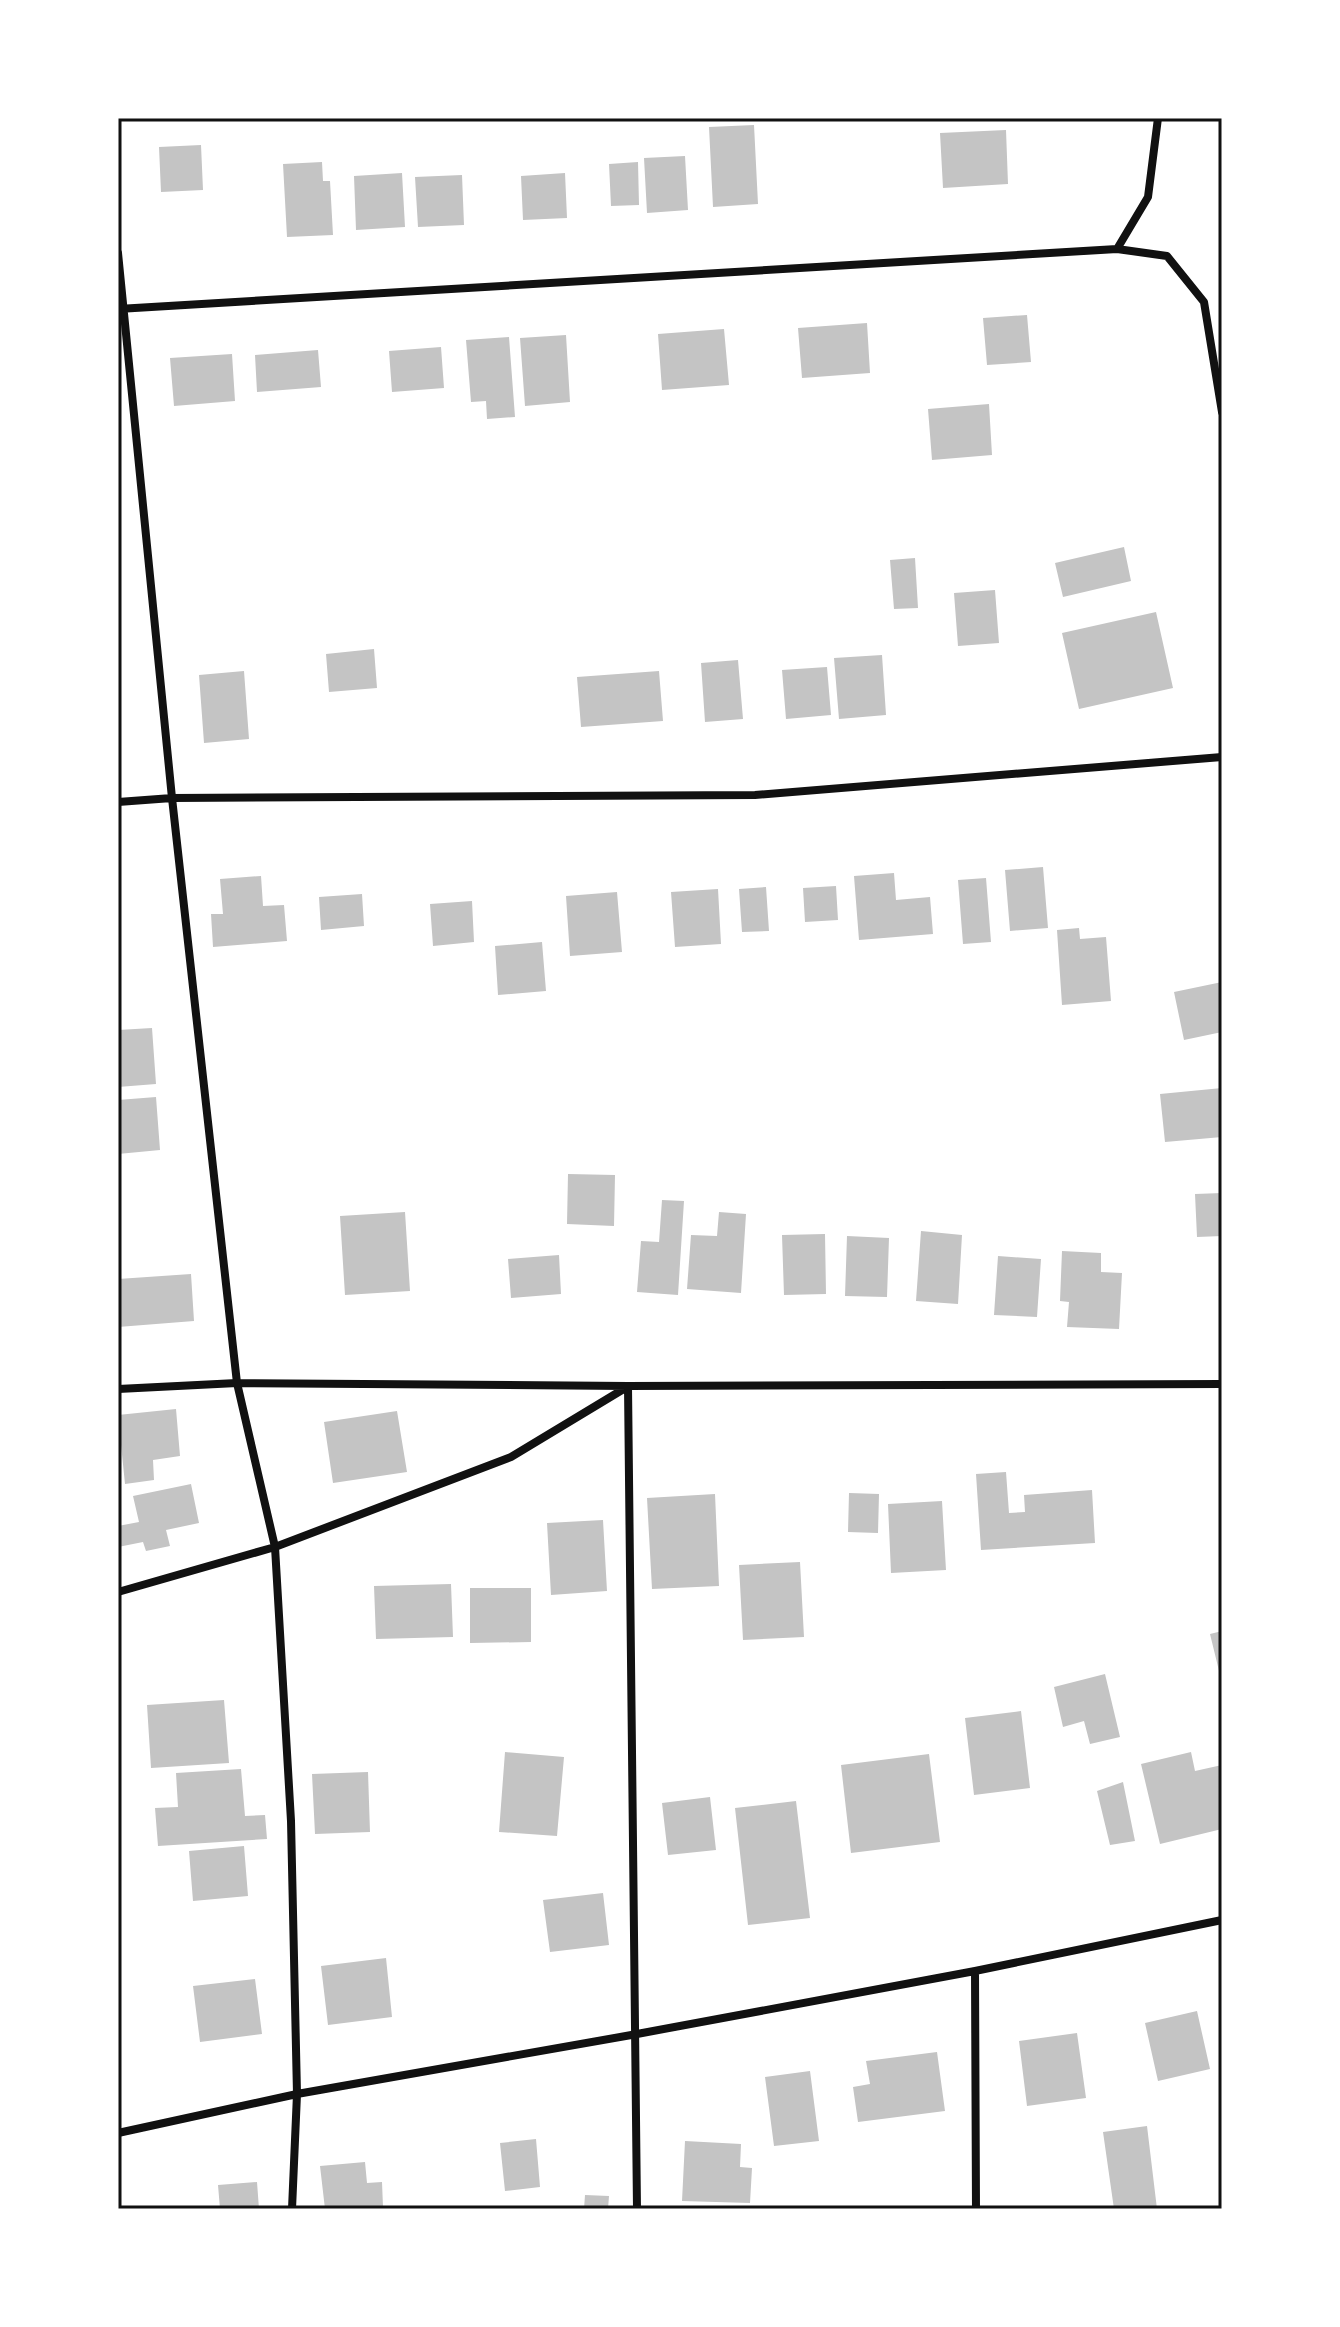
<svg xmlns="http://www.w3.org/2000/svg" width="1340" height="2327" viewBox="0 0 1340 2327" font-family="'Open Sans',sans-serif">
<rect width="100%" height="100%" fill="#fff"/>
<path fill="#c4c4c4" d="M754,125L758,204L713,207L709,127Z
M1006,130L1008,184L943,188L940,133Z
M201,145L203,190L161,192L159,147Z
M685,156L688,210L647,213L644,158Z
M322,162L323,181H330L333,235L287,237L283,164Z
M638,162L639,205L611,206L609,164Z
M402,173L405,227L356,230L354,176Z
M565,173L567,218L523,220L521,176Z
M462,175L464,225L418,227L415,177Z
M1027,315L1031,362L987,365L983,318Z
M867,323L870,373L802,378L798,328Z
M724,329L729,385L662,390L658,334Z
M566,335L570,402L525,406L520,338Z
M509,337L515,417L487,419L486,401L471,402L466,340Z
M441,347L444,388L392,392L389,351Z
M318,350L321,387L257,392L255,355Z
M232,354L235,401L174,406L170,358Z
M989,404L992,455L932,460L928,409Z
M1124,547L1131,581L1063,597L1055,563Z
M915,558L918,608L894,609L890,560Z
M995,590L999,643L958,646L954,593Z
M1156,612L1173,688L1079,709L1062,633Z
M374,649L377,688L329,692L326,654Z
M882,655L886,715L839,719L834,658Z
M738,660L743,719L705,722L701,663Z
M827,667L831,715L786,719L782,670Z
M244,671L249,739L204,743L199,675Z
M659,671L663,721L581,727L577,677Z
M1043,867L1048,928L1010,931L1005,870Z
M894,873L896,900L930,897L933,934L859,940L854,876Z
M261,876L263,906L284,905L287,941L213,947L211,914H223L220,879Z
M986,878L991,942L963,944L958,880Z
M836,886L838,920L805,922L803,888Z
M766,887L769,931L742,932L739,889Z
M718,889L721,944L675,947L671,892Z
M617,892L622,952L570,956L566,896Z
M362,894L364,926L321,930L319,897Z
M472,901L474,942L433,946L430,904Z
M1079,928L1080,939L1106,937L1111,1001L1062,1005L1057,930Z
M542,942L546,991L498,995L495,946Z
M1222,982V1032L1184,1040L1174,992Z
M152,1028L156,1084L118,1087V1030Z
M1222,1088V1137L1165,1142L1160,1094Z
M156,1097L160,1150L118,1154V1100Z
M568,1174L615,1175L614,1226L567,1224Z
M1222,1193V1236L1197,1237L1195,1194Z
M662,1200L684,1201L678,1295L637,1292L641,1241L659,1242Z
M405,1212L410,1291L345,1295L340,1216Z
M719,1212L746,1214L741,1293L687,1289L691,1235L717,1236Z
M921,1231L962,1235L958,1304L916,1301Z
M825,1234L826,1294L784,1295L782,1235Z
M847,1236L889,1238L887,1297L845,1296Z
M1062,1251L1101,1253V1272L1122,1273L1119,1329L1067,1327L1069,1302L1060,1301Z
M559,1255L561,1294L511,1298L508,1259Z
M998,1256L1041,1259L1037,1317L994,1315Z
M191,1274L194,1321L118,1327V1279Z
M176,1409L180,1456L153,1460L154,1480L125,1484L118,1415Z
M397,1411L407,1472L333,1483L324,1422Z
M1006,1472L1009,1513L1025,1512L1024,1495L1092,1490L1095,1543L981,1550L976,1474Z
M191,1484L199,1523L166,1530L170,1546L146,1551L143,1542L118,1547V1526L139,1522L133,1496Z
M849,1493L879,1494L878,1533L848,1532Z
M715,1494L719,1586L652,1589L647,1498Z
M942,1501L946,1570L891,1573L888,1504Z
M603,1520L607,1591L551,1595L547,1523Z
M800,1562L804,1637L743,1640L739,1565Z
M451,1584L453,1637L376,1639L374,1586Z
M470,1588H531V1642L470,1643Z
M1222,1631V1679H1221L1210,1634Z
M1105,1674L1120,1737L1090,1744L1084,1721L1063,1727L1054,1687Z
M224,1700L229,1763L151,1768L147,1705Z
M1021,1711L1030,1788L974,1795L965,1718Z
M505,1752L564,1757L557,1836L499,1832Z
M1191,1752L1195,1771L1222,1765V1809L1219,1810L1222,1829L1160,1844L1141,1764Z
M929,1754L940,1842L851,1853L841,1765Z
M241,1769L245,1816L265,1815L267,1839L158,1846L155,1808L178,1807L176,1773Z
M368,1772L370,1832L315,1834L312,1774Z
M1123,1782L1135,1841L1110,1845L1097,1791Z
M710,1797L716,1850L668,1855L662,1803Z
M796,1801L810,1918L748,1925L735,1808Z
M244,1846L248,1896L193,1901L189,1851Z
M603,1893L609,1945L550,1952L543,1900Z
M386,1958L392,2017L328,2025L321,1966Z
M255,1979L262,2034L200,2042L193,1986Z
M1197,2011L1210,2069L1158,2081L1145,2023Z
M1077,2033L1086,2098L1027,2106L1019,2041Z
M937,2052L945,2111L858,2122L853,2087L870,2084L866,2061Z
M810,2071L819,2141L774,2146L765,2077Z
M1147,2126L1157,2209H1114L1103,2132Z
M536,2139L540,2187L505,2191L500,2143Z
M685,2141L741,2144L740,2167L752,2168L750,2203L682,2201Z
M365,2162L367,2183L382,2182L383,2207L325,2209L320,2166Z
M257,2182L259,2209H220L218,2185Z
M585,2195L609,2196L608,2209H584Z"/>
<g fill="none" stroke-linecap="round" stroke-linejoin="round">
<path stroke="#111" stroke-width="8" d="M1158,118L1148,197L1117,249L1167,256L1204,302L1222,412
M118,253L172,798L237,1383L275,1547L291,1821L297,2094L292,2209
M118,309L1117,249
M118,802L172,798L755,795L1222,757
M628,1386L637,2209
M118,1389L237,1383L628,1386L1222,1384
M118,1592L275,1547L511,1457L627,1387
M975,1971L976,2209
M118,2133L297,2094L637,2034L975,1971L1222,1920"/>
</g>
<rect width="1340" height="2327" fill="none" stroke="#ffffff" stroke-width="240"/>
<rect x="120" y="120" width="1100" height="2087" fill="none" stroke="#111" stroke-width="3"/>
</svg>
